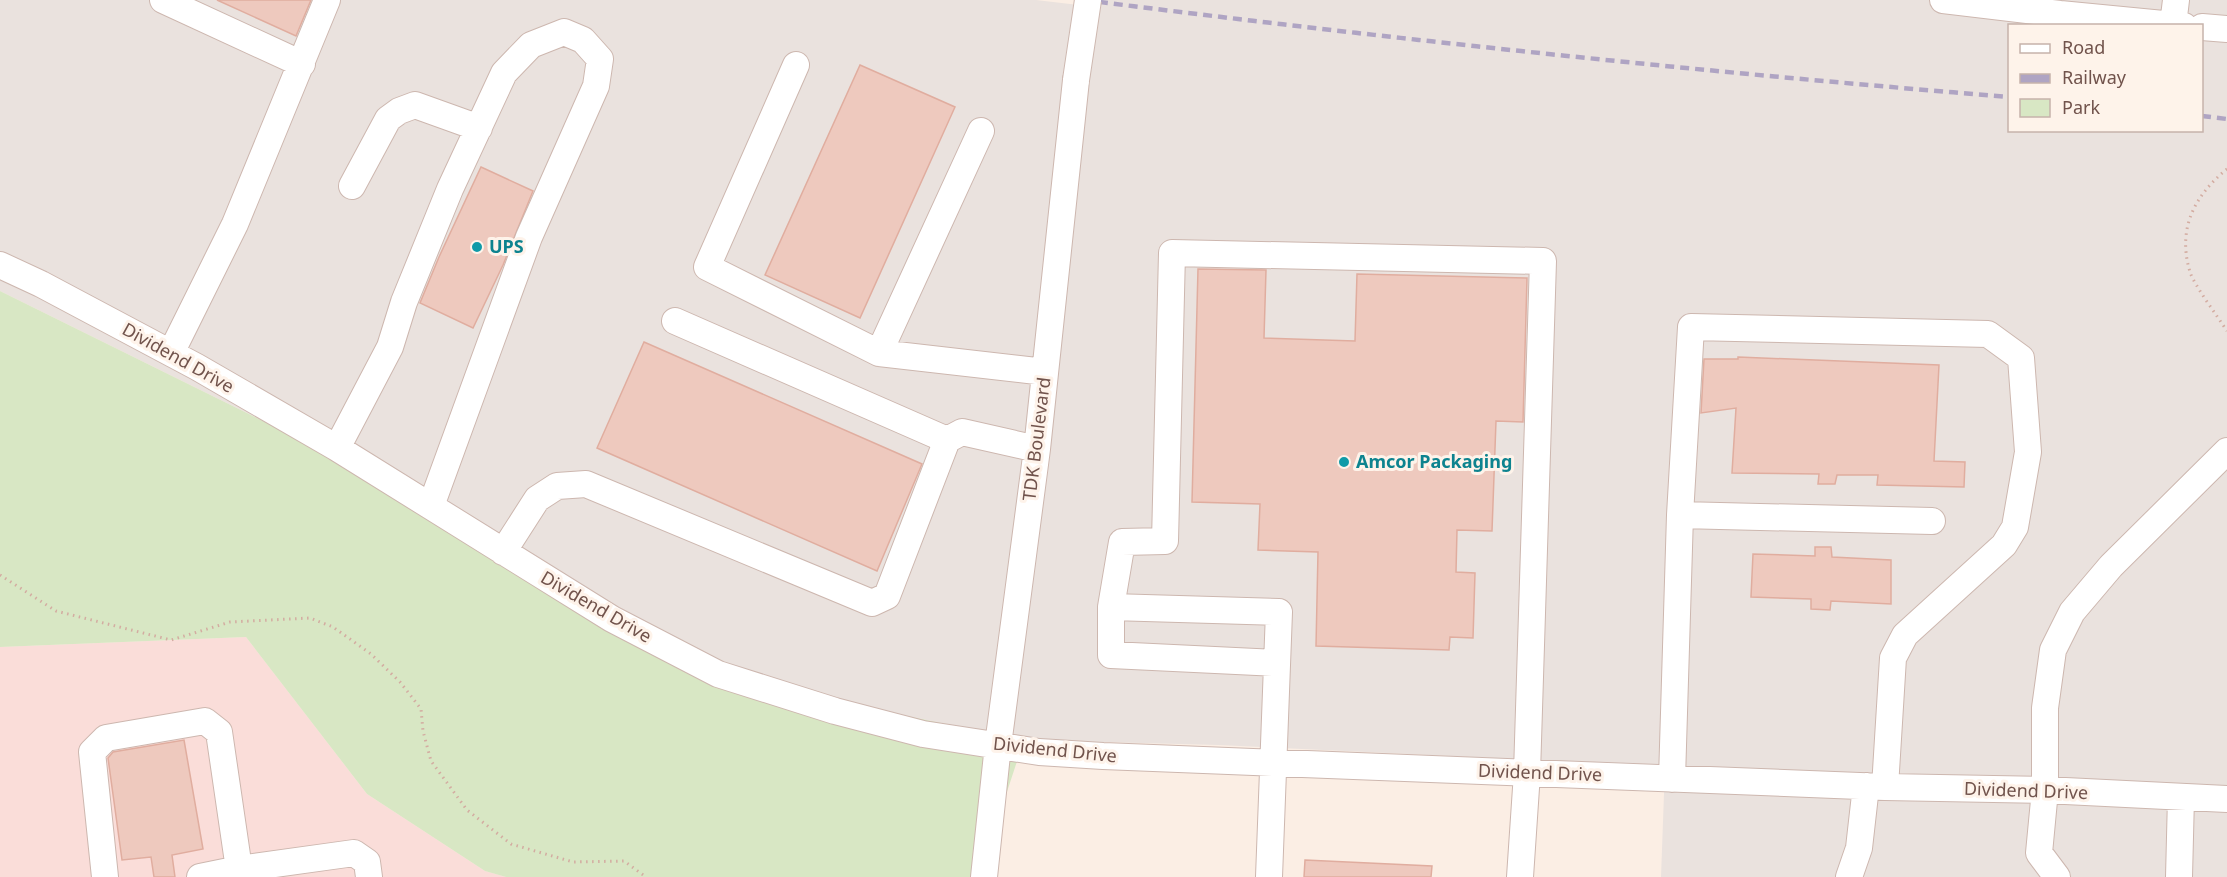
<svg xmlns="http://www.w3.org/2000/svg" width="2227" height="877" viewBox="0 0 2227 877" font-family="'Noto Sans',sans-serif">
<rect width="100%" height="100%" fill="#fbeee4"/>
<path fill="#faddd9" d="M246,637L367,794L485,871L506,877H0V647Z"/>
<path fill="#eae2de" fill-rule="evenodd" d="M0,0H1036L1087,6L1088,0H2227V877H1661L1665,766L1218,745L1024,740L737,681L488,532L0,291ZM2010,26H2202V130H2010Z"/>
<path fill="#d8e7c4" d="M0,291L488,532L737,681L1024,740L979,877H506L485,871L367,794L246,637L0,647Z"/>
<path fill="#eec9be" stroke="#e0ad9f" stroke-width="1.5" d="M217,0H311L296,36Z
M860,65L955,107L860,318L765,275Z
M481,167L533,191L503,265L473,328L420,303L439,257Z
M1198,269L1266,270L1264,338L1355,341L1357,274L1527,278L1523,422L1496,421L1492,531L1457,530L1456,572L1475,573L1473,638L1450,637L1449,650L1316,646L1318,552L1258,550L1260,504L1192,502Z
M644,342L922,464L877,571L597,448Z
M1738,357L1939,365L1934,461L1965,462L1964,487L1877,485L1878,475H1837L1835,484H1818L1819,474L1732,473L1736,408L1701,413L1704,359H1738Z
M1815,547H1831L1832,557L1891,560V604L1831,601L1830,610L1811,609V599L1751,597L1753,554L1815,556Z
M184,740L203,849L172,855L175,877H154L151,857L122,860L108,758L113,752Z
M1305,860L1432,866L1431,877H1304Z"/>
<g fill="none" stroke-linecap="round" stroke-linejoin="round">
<defs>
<path id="minor" d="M163,0L302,64
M1943,0L2060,14L2184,26
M2173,25L2176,0
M2202,27L2227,29
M796,65L707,267L879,353
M981,131L879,353L1045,372
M352,186L388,119L399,111L415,105L479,128
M0,265L41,284L197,367L337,448L612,619L718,674L835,711L923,734L1039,752L1103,756L1885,787L2045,790L2227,799
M675,321L947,440
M171,353L235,224L327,0
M337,448L390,347L404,302L450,189L504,73L531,45L564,32L583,40L600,59L596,86L529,237L431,506
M1680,515L1932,521
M503,552L537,499L557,486L586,484L872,603L887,596L947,440L962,432L1037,449
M1111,607L1122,542L1165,541L1172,253L1543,261L1527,773L1520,877
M1672,779L1680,515L1691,327L1988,334L2021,358L2028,452L2015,527L2004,545L1905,635L1893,658L1885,787
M105,877L92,752L106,738L205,721L219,732L239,869
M200,877L239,869L354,853L367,862L369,877
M984,877L998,745L1037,449L1076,80
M1269,877L1279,612L1111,607V655L1276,663
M1849,877L1859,848L1866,786
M2057,877L2039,853L2045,790V708L2053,650L2072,612L2111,566L2227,451
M2179,877L2181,797"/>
</defs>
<use href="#minor" stroke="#cdb7af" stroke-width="28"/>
<path stroke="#d3aca1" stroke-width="3" stroke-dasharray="1.5 4.5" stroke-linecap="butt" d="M2227,169C2194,196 2177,229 2190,272C2194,285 2218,317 2227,331
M0,575L56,611L171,640L230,622L310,618L333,627L371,654L400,682L421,709L423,731L431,761L467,810L511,844L573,862L624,861L646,877"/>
<use href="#minor" stroke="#fff" stroke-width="26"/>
<path stroke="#afa4c3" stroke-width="4.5" stroke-dasharray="9 6" stroke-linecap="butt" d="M1084,0C1392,39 1700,72 2010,97
M2202,116L2227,119"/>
<defs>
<path id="minor-bridge" d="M1076,80L1088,0"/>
</defs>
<use href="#minor-bridge" stroke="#cdb7af" stroke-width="28" stroke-linecap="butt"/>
<use href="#minor-bridge" stroke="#fff" stroke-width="26"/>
</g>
<g fill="#0f9aa8" stroke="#fef3ea" stroke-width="2">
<circle cx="477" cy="247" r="6"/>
<circle cx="1344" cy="462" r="6"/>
</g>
<g text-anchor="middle" stroke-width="6" stroke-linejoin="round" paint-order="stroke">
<g font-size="18" font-weight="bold" fill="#0d838f" stroke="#fef3ea" text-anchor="start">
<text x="489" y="253">UPS</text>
<text x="1356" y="468">Amcor Packaging</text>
</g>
<g font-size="18" fill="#71534c" stroke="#fef3ea">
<text transform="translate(178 358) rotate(29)" y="6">Dividend Drive</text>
<text transform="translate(1037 439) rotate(-83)" y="6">TDK Boulevard</text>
<text transform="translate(596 607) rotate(30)" y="6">Dividend Drive</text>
<text transform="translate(1055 750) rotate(6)" y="6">Dividend Drive</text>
<text transform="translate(1540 773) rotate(2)" y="6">Dividend Drive</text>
<text transform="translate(2026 791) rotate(2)" y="6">Dividend Drive</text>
</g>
</g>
<rect x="2008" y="24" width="195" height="108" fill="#fef3ea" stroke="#c6b3ab" stroke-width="1.5"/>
<rect x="2020" y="44" width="30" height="9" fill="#ffffff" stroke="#c6b3ab" stroke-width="1.5"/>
<text x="2062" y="54" font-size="18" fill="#71534c">Road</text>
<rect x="2020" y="74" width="30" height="9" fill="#afa4c3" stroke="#c6b3ab" stroke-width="1.5"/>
<text x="2062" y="84" font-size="18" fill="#71534c">Railway</text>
<rect x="2020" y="99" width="30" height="18" fill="#d8e7c4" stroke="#c6b3ab" stroke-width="1.5"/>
<text x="2062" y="114" font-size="18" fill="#71534c">Park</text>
</svg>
